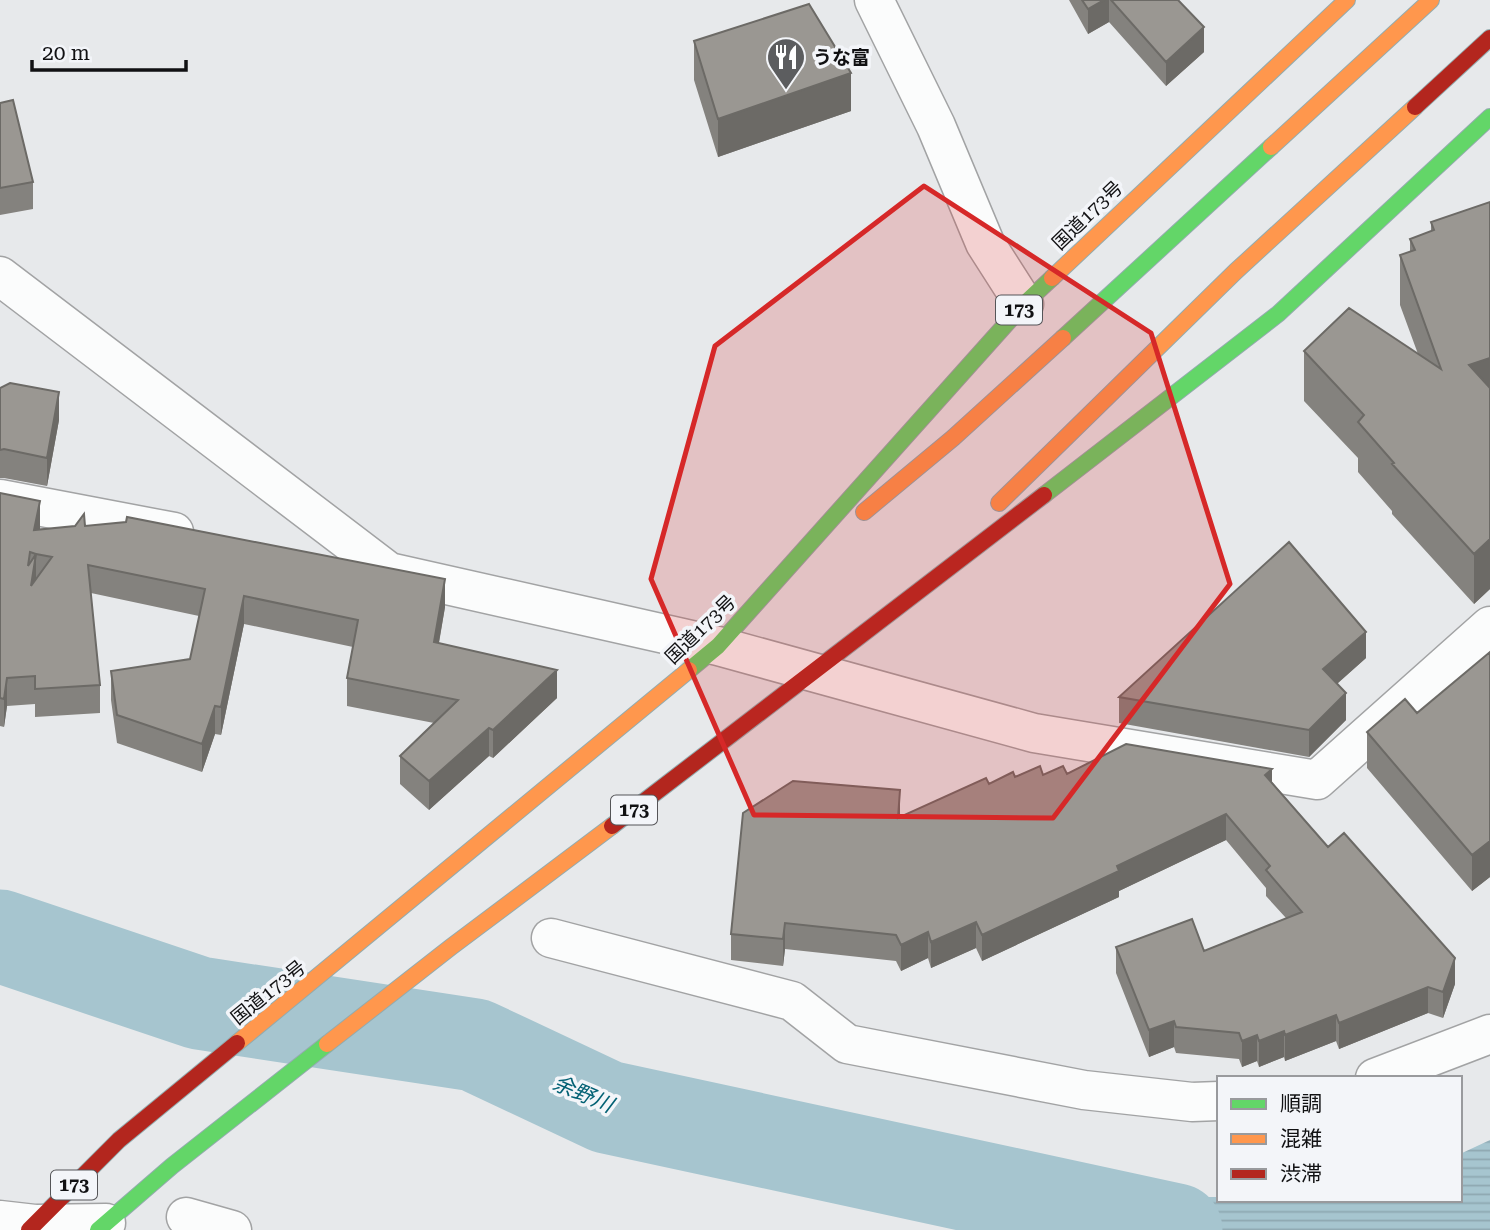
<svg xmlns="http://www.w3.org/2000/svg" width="1490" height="1230" viewBox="0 0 1490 1230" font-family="'Roboto Serif','Noto Sans JP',serif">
<defs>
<pattern id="water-rules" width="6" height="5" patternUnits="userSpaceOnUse" patternTransform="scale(1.75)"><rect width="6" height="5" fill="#a6c5cf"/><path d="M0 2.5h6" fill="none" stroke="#8ea8b1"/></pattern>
</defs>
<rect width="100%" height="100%" fill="#e7e9eb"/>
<path fill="url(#water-rules)" d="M1490,1140V1230H1172L1184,1197H1219V1200H1460V1154Z"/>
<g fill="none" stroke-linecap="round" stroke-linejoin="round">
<path stroke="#a6c5cf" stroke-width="93" d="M0,936L199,1003L475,1045L607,1107L1176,1230"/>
<defs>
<path id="street" d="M874,0L936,126L985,243L1024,304
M0,276L389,572L718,646L1034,733L1317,780L1490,626
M0,499L174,532
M551,938L792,1001L847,1044L1084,1090L1192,1102L1219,1101
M1375,1078L1490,1034
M186,1217L232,1230
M0,1220L35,1224L106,1223"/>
<path id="fast" d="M1063,338L1271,147
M1044,495L1278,314L1490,117
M689,670L718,646L1024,304L1052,278
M98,1230L172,1166L327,1044"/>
<path id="slow" d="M1271,147L1431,0
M1052,278L1347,0
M999,503L1236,271L1415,107
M864,512L953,438L1063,338
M237,1043L689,670
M327,1044L451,947L612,826"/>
<path id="jam" d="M1415,107L1490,38
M612,826L1044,495
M29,1230L119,1140L237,1043"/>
</defs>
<use href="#street" stroke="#a2a3a4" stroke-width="41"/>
<use href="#fast" stroke="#93abae" stroke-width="18"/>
<use href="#slow" stroke="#93abae" stroke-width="18"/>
<use href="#jam" stroke="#93abae" stroke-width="18"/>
<use href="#street" stroke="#fbfcfc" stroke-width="38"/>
<use href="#fast" stroke="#63d668" stroke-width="16"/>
<use href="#slow" stroke="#ff974d" stroke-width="16"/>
<use href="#jam" stroke="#b3261e" stroke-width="16"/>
</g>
<path fill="#84827e" d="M1069,0H1178L1204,52L1166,86L1109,22L1088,34Z
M694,41L851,111L718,157L694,80Z
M0,103L33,182V209L0,215Z
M1490,202V589L1474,604L1392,514V511L1358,472V458L1304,401V351L1418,354L1400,305V255L1410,252V239L1431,231V222Z
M0,388L59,420L47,486L4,478H0Z
M0,493L39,529L85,526L445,607L439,643L557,698L493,758L489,756L429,810L400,784V756L434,723L347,706V678L353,647L244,624L221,735L215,734L202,772L117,743L111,700V671L190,659L199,616L91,593L100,685V713L35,717V704L7,706L4,727L0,726Z
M1490,652V877L1472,891L1367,768V732L1417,713Z
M1366,658L1337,684L1346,720L1309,757L1119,723V697Z
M1067,774L1272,782L1328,847L1455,984L1443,1018L1428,1013L1339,1049L1336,1041L1285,1061L1284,1057L1259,1067L1257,1061L1242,1067L1239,1059L1176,1053L1174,1047L1149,1057L1116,973V947L1204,951L1286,918L1266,896V888L1226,840L1119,891V897L982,961L976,948L931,968L928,958L901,971L896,961L785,949L783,966L731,960V934L900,817L989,784L1015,777Z"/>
<path fill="#6c6a66" d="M1104,0H1109V22L1088,34V9Z
M1204,27V52L1166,86V62Z
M851,73V111L718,157V119Z
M1490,358V408L1469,365Z
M59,392V420L47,486V458Z
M40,501V529L34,558V530Z
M1490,539V589L1474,604V554Z
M36,554V582L31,586Z
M445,579V607L434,670V642Z
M244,596V624L221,735V707Z
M1366,632V658L1323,696V669Z
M557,670V698L493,758V730Z
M7,678V706L4,727V699Z
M1346,693V720L1309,757V730Z
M215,706V734L202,772V744Z
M489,728V756L429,810V781Z
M1272,769V795L1265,775Z
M900,790V816L898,844V818Z
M1226,814V840L1119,891V897L982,961V935L1117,866Z
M1490,841V877L1472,891V855Z
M976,922V948L931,968V942Z
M785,923V949L783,966V939Z
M928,932V958L901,971V945Z
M1455,958V984L1443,1018V992Z
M1428,987V1013L1339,1049V1023Z
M1336,1015V1041L1285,1061V1035Z
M1174,1021V1047L1149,1057V1030Z
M1284,1031V1057L1259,1067V1041Z
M1257,1035V1061L1242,1067V1041Z"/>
<path fill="#9a9792" stroke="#6c6a66" stroke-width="2" fill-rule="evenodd" d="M1082,0H1104L1088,9Z
M1111,0H1178L1204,27L1166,62Z
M809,4L851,73L718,119L694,41Z
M13,100L33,182L0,188V103Z
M1490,202V358L1469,365L1490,388V539L1474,554L1392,464L1394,463L1358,422L1364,415L1304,351L1349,308L1441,369L1400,255L1415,250L1410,239L1434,230L1431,222Z
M10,383L59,392L47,458L4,449L0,450V388Z
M0,493L40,501L34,530L75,526L84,514L85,526L126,522L127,517L445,579L434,642L557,670L493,730L489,728L429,781L400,756L458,700L347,678L358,620L244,596L221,707L215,706L202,744L117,715L111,671L190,659L205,589L88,565L100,685L35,689V676L7,678L4,699L0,698ZM30,552L36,554L28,566ZM36,554L52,557L31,586Z
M1289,542L1366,632L1323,669L1346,693L1309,730L1119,697Z
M1490,652V841L1472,855L1367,732L1405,699L1417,713Z
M1126,744L1272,769L1265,775L1328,847L1344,833L1455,958L1443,992L1428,987L1339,1023L1336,1015L1285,1035L1284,1031L1259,1041L1257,1035L1242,1041L1239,1033L1176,1027L1174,1021L1149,1030L1116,947L1192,919L1204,951L1302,912L1266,870L1270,866L1226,814L1117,866L1119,871L982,935L976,922L931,942L928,932L901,945L896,935L785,923L783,939L731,934L743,813L793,781L900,790L898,818L986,778L989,784L1013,772L1015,777L1040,766L1043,775L1063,766L1067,774Z"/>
<path fill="#d62828" fill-opacity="0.2" stroke="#d62828" stroke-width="5" stroke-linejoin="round" d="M924,186L1151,333L1230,584L1053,818L754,815L651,579L715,346Z"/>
<defs>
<symbol id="restaurant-pin" viewBox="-11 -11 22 30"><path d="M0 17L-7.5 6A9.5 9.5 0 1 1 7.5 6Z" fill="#5c5d5f" stroke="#f3f5f9"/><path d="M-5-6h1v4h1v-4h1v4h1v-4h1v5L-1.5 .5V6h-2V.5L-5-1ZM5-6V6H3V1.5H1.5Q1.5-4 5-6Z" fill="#fff"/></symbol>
</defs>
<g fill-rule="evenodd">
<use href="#restaurant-pin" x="764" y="35" width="44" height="60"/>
</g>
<g text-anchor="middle" stroke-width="7" stroke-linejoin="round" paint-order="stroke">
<g fill="#f3f5f9" stroke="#555558" stroke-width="2">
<rect x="996" y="295.5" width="46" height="29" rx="5"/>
<rect x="611" y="795.5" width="46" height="29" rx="5"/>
<rect x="51" y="1170.5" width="46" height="29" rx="5"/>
</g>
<g font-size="18" font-weight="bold" fill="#111113">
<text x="1019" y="316">173</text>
<text x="634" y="816">173</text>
<text x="74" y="1191">173</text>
</g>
<g font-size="19" font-weight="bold" fill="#111113" stroke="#f3f5f9" text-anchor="start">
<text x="813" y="64">うな富</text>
</g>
<g font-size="19" fill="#111113" stroke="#f3f5f9">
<text transform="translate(1087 215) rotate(-44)" y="7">国道173号</text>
<text transform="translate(700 629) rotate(-44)" y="7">国道173号</text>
<text transform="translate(268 992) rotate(-39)" y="7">国道173号</text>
</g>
<g font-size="21" font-style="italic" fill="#036174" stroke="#f3f5f9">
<text transform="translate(583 1094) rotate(23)" y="7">余野川</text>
</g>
</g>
<rect x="1217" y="1076" width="245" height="126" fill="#f3f5f9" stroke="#999a9d" stroke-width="2"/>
<rect x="1231" y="1099" width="35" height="10" fill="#63d668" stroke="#999a9d" stroke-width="2"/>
<text x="1280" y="1111" font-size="21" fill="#111113">順調</text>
<rect x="1231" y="1134" width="35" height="10" fill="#ff974d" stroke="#999a9d" stroke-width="2"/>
<text x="1280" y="1146" font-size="21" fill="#111113">混雑</text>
<rect x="1231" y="1169" width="35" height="10" fill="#b3261e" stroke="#999a9d" stroke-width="2"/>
<text x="1280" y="1181" font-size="21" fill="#111113">渋滞</text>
<path d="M32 60v10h154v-10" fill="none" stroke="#111113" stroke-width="3.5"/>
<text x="42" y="60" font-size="21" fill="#111113" stroke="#f3f5f9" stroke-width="5" paint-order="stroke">20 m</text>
</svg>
